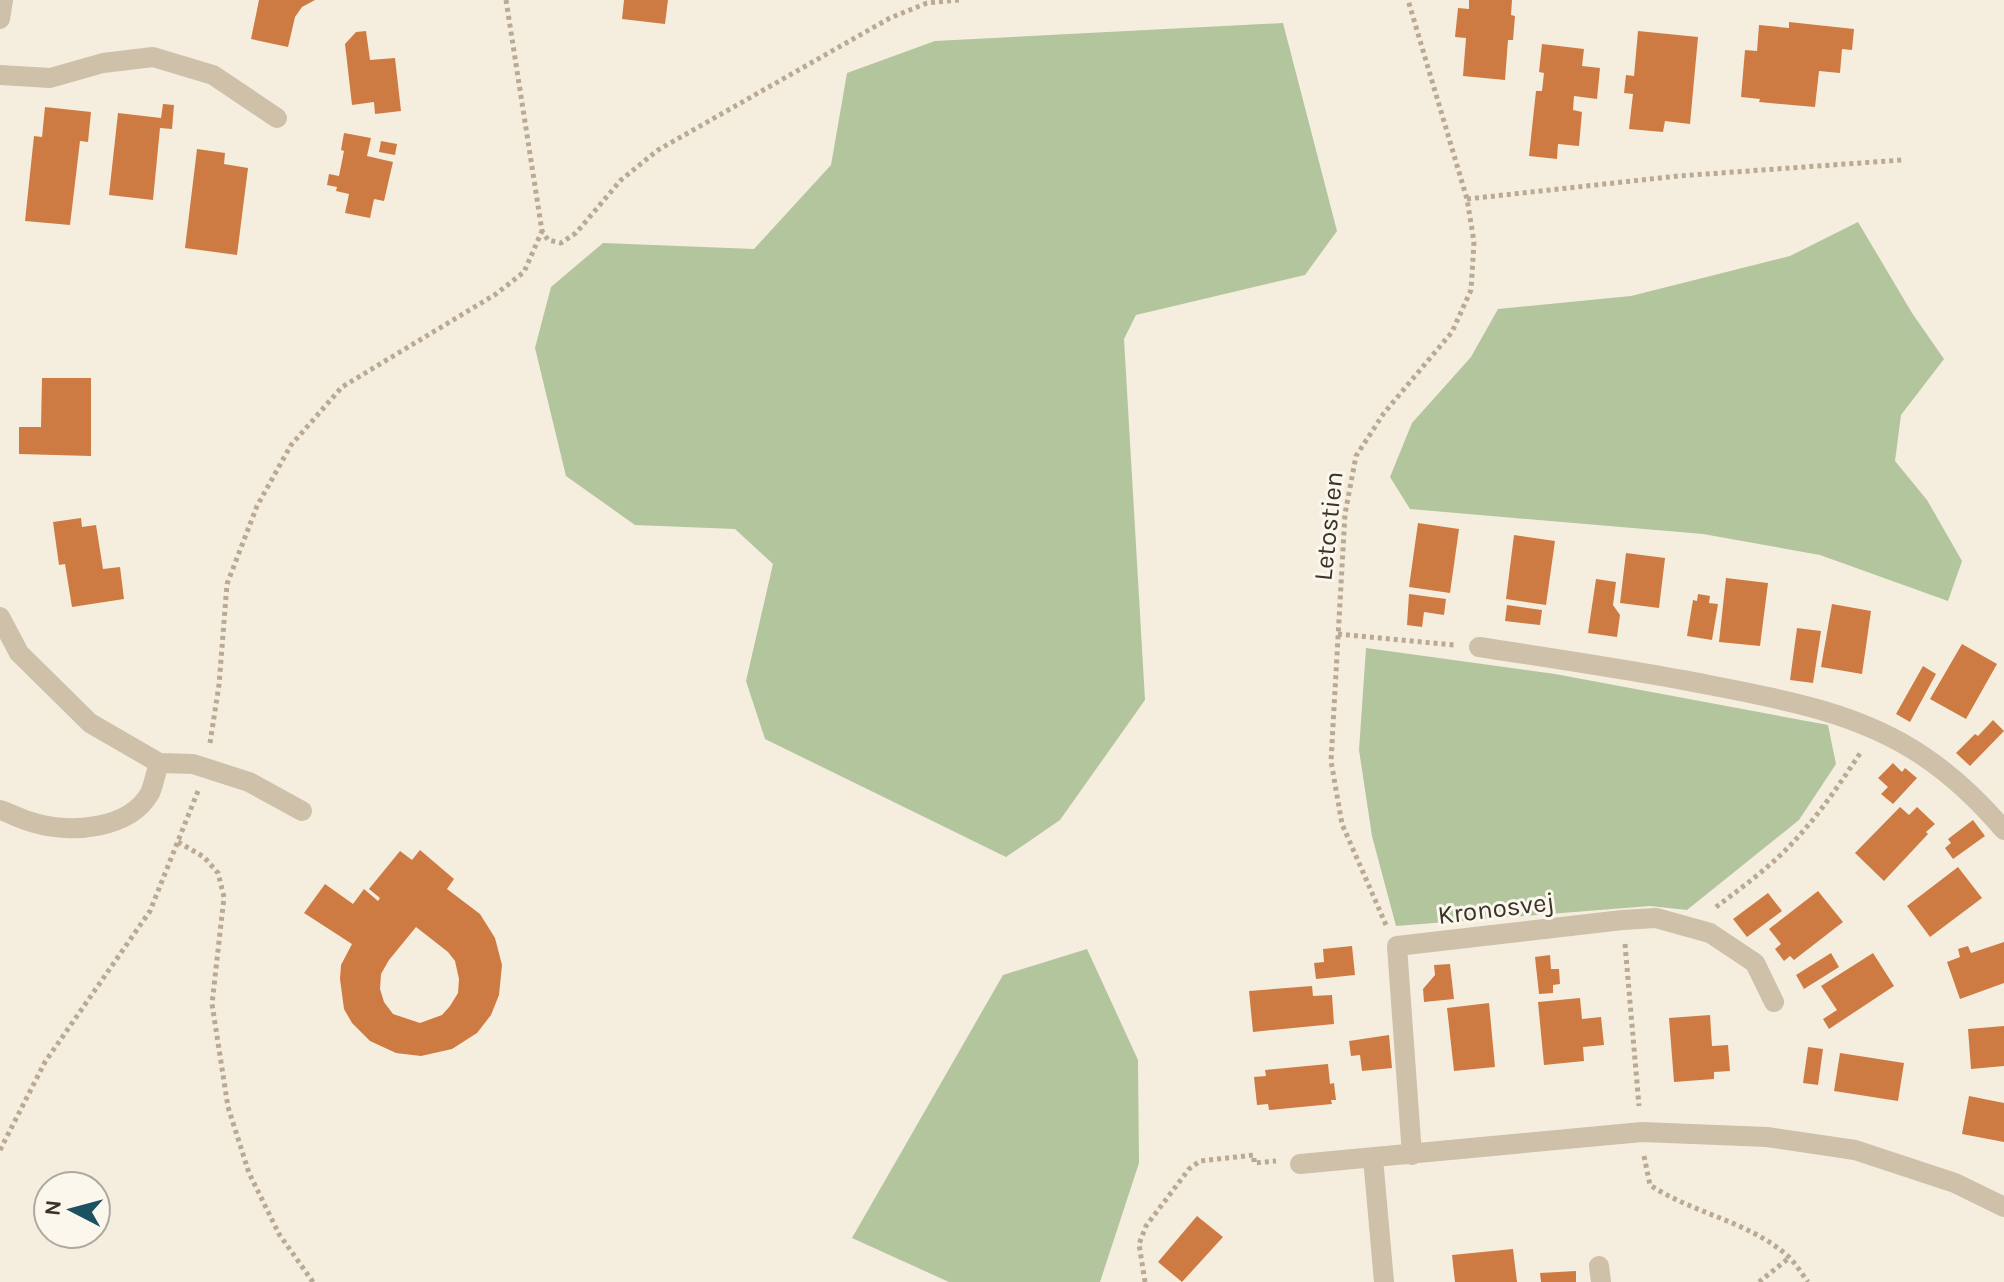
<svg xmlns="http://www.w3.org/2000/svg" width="2004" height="1282" viewBox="0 0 2004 1282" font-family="Karla,sans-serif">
<rect width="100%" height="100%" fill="#f5eedf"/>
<path fill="#b2c59d" d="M1283,23L1337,231L1305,275L1136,315L1124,339L1145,700L1060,820L1006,857L765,739L746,681L773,564L735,529L635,525L566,476L535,348L551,287L603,243L754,249L831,165L847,73L935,41Z
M1858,222L1912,313L1944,359L1901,415L1895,461L1927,500L1962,561L1948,601L1820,555L1703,534L1410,509L1390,477L1412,423L1471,357L1498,309L1631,296L1790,256Z
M1366,648L1555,674L1828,725L1836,764L1799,820L1687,910L1650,906L1396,926L1372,836L1359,750Z
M1087,949L1138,1060L1139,1163L1100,1282H949L852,1238L1003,975Z"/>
<path fill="#ce7b43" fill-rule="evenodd" d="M259,0H315L302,7L295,17L288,47L251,39Z
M624,0H668L665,24L622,19Z
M1469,0H1512L1511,15L1515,16L1513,40H1508L1505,80L1463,76L1466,38L1455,37L1458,8L1469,9Z
M1789,22L1854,29L1852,50L1842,49L1840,73L1819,71L1815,107L1759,102L1760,99L1741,97L1745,50L1757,51L1759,25L1789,28Z
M366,31L370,60L395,58L401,111L375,114L374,102L352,105L345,44L356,32Z
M1638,31L1698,37L1690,124L1665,121L1663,132L1629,129L1633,94L1624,93L1626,75L1634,76Z
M1542,44L1584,49L1582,66L1600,68L1597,99L1574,96L1573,110L1582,112L1579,146L1558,144L1557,159L1529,156L1536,91H1542L1544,73L1539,72Z
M163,104L174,105L172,129L160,128L153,200L109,195L118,113L161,118Z
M45,107L91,112L88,142L80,141L70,225L25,221L34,136L42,137Z
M344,133L371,138L367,156L393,162L384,201L374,199L370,218L345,213L349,194L336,191L337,187L327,185L329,174L339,176L344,151L341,150Z
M381,141L397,144L395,155L379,152Z
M197,149L225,153L224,164L248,168L237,255L185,248Z
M42,378H91V456L19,454V427H41Z
M81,518L82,527L96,525L103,569L120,567L124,599L72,607L65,564L59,565L53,522Z
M1418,523L1459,529L1450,593L1409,587Z
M1514,535L1555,541L1546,605L1506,599Z
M1626,553L1665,558L1659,608L1620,603Z
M1726,578L1768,583L1760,646L1719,642Z
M1596,579L1616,582L1613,605L1620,615L1617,637L1588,633Z
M1409,594L1446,599L1444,615L1424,612L1422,627L1407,625Z
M1698,594L1710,596L1709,603L1718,604L1712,640L1687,636L1693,600L1697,601Z
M1832,604L1871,611L1862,674L1821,667Z
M1507,605L1542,610L1540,625L1505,621Z
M1797,628L1821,631L1813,683L1790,680Z
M1962,644L1997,664L1966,719L1930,699Z
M1923,666L1936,674L1910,722L1896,714Z
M1993,720L2004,731L1970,766L1956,753L1975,734L1978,736Z
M1893,763L1902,772L1905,768L1917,778L1893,804L1881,794L1888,787L1878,778Z
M1900,807L1909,815L1917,807L1935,824L1926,832L1928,834L1884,881L1855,853Z
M1973,820L1985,836L1953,859L1945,848L1951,843L1948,839Z
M420,850L454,879L447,889L480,914L495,938L502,965L499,995L491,1015L477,1033L452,1049L421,1056L396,1053L370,1041L352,1023L344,1009L340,979L341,965L352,944L304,913L325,884L353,904L364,889L378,901L380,898L369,889L400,851L412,860ZM416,927L448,952L455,961L459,979L458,993L450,1006L442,1015L420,1023L393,1014L384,1002L380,989L381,974L389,960Z
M1958,867L1982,898L1930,937L1907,906Z
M1818,891L1843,922L1794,960L1790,956L1784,961L1775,949L1781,944L1769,929Z
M1768,893L1782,911L1747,937L1733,919Z
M2004,942V983L1960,999L1947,962L1960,957L1958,949L1968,946L1971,953Z
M1352,946L1355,975L1316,979L1314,963L1324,962L1323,949Z
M1831,953L1839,967L1804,989L1796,975Z
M1873,953L1894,986L1829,1029L1823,1019L1837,1010L1821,986Z
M1550,955L1551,969H1559L1560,984L1553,985V993L1539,994L1535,957Z
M1450,964L1454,999L1424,1002L1423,989L1435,975L1434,965Z
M1312,986L1313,996L1332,995L1334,1024L1253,1032L1249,991Z
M1580,998L1582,1019L1601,1017L1604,1045L1583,1047L1584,1061L1544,1065L1538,1002Z
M1489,1003L1495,1067L1454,1071L1447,1008Z
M1710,1015L1712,1046L1728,1045L1730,1071L1714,1072V1079L1674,1082L1669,1018Z
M2004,1026V1066L1971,1069L1968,1029Z
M1389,1035L1392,1068L1362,1071L1360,1055L1351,1056L1349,1041Z
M1808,1047L1823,1049L1818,1085L1803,1083Z
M1840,1053L1904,1063L1898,1101L1834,1091Z
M1328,1064L1330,1084L1334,1083L1336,1100H1331L1332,1104L1269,1110L1268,1104L1257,1105L1254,1077L1266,1076L1265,1070Z
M1969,1096L2004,1103V1142L1962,1134Z
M1197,1216L1223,1237L1182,1282L1158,1262Z
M1513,1249L1517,1282H1455L1452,1255Z
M1576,1271V1282H1541L1540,1273Z"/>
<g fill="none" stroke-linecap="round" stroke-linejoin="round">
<path stroke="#baaa93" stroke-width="5" stroke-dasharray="4 4" stroke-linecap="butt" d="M506,0L542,231L548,240L561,243L576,233L621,180L658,150L890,18L927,3L959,0
M1467,199L1678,176L1902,160
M1338,634L1454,645
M210,743L219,685L227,584L257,506L291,445L342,387L496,294L524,272L542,231
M178,842L204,857L218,873L224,897L212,1004L228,1107L249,1173L279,1234L313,1282
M1716,907C1744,886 1774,864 1797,838C1821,812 1841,782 1861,752
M1386,925L1342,824L1331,761L1345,514L1356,456L1384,413L1452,332L1471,290L1474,242L1467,199L1408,0
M1625,944L1639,1106
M0,1150L45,1062L150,911L198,791
M1644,1156L1650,1185C1694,1214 1749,1221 1789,1257C1796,1264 1802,1274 1808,1282
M1145,1282L1139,1244L1146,1226L1189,1169L1200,1161L1254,1155V1163L1276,1161
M1759,1282L1789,1258"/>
<path stroke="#cec0a9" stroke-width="20" d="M0,19L3,0
M0,75L50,78L103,63L153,57L213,75L277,118
M0,617L19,653L90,723L159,763L193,764L249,782L302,811
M1479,647C1556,659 1633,670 1709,685C1782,699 1860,713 1923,756C1953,776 1980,802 2004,830
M0,810C12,814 23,820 35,823C71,834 130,829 150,793C154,784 156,772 159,763
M1412,1155L1397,946L1622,920L1656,918L1710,933L1755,963L1774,1002
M1373,1158L1384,1282
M1300,1164L1642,1132L1767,1137L1855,1150L1955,1183L2004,1207
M1599,1266L1601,1282"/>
</g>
<g text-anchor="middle" stroke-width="6" stroke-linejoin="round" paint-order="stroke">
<g font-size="26" fill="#3b322a" stroke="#fbf7ec">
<text transform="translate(1328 526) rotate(-84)" y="9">Letostien</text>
<text transform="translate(1496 908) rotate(-7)" y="9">Kronosvej</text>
</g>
</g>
<g transform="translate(72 1210) rotate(276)"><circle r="38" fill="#fbf7ec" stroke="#aea89e" stroke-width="2"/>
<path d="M0-6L14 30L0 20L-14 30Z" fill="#1b5160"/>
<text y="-12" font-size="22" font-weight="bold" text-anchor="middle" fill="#3b322a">N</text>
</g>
</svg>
